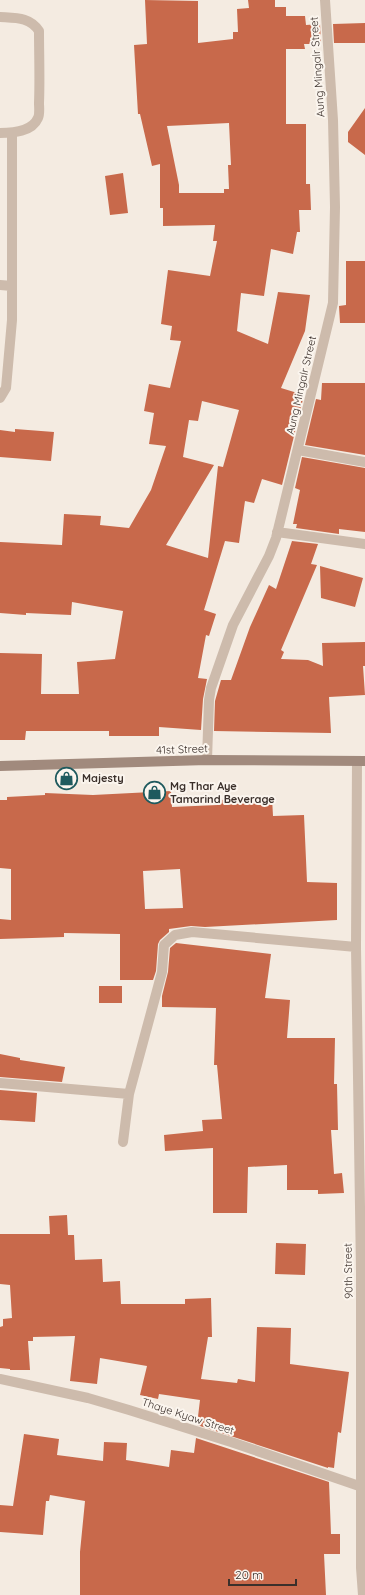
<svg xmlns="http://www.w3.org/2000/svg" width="365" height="1595" viewBox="0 0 365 1595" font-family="Quicksand,sans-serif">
<rect width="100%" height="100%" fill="#f4ebe1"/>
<path fill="#c8694b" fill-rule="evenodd" d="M145,0L198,1V43L233,39V32H238L237,9L249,8L248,0H275V7H286V16H305L306,25L320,24L321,44H304L305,49H286V124H306V184H310L311,210H299L300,232H297L293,254L271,249L264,296L241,293L237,331L268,344L278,292L310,295L305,331L281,388L304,395L282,485L262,479L254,503L245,501L239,543L225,541L204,610L216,614L209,636L206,635L198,678L207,679L203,699L201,730L159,727V736H109V731H26L25,740H0V653L42,654L41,694H79L77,662L115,659L123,611L72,602L71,615L26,613V615L0,613V542L62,545L64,514L101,516L100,525L129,528L151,490L166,446L149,444L154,413L144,411L149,384L170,388L181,341L170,340L172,326L161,324L168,270L210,276L217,241H213L215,225L163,226V208H160V164L152,166L140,114H138L134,45L147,44ZM229,123L231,165H228L229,189H224V193H179V185L167,126ZM202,401L239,410L223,467L218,466L208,558L166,545L214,465L183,457L189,420L198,421Z
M365,23V43H334L333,24Z
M365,108V155L348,142V132Z
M123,173L128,213L110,215L105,176Z
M346,261H365V323H340L339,306L346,305Z
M322,383H365V455L305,445L316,399L321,400Z
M15,429L54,432L51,461L0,457V430L15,432Z
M302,457L365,468V532L339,529V534L296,528L297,524H293L300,490L295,488Z
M292,541L318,544L311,564L317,565L281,650L284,652L281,659L308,660L323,666L322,643L365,642V666H363L365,695L329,697L331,733L214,731L215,701L221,680H231L250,627L269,585L276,589Z
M320,566L363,578L355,607L321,598Z
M171,791L172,807L218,805V800L272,798L273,816L304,815L307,882L337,883V920L205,927L191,926L169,929V932L160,940L158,944L156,971L153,980H120V934L64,933V937L0,939V919L11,920V869L0,868V800H7V797L45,795V793L93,795ZM180,869L183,908L145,909L143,871Z
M176,943L271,954L265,998L290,1000L287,1038H335L334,1084H337L338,1130H331L334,1174L342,1173L344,1193L318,1194V1190H287V1165L248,1167L247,1213H213V1148L165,1151L164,1135L203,1131L202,1120L222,1119L217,1065H214L216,1008L162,1007V996L168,972L170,948Z
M99,986H122V1003H99Z
M0,1054L20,1058V1060L65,1067L62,1082L0,1077Z
M0,1090L37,1093L35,1122L0,1120Z
M67,1215L68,1235H74L75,1260L102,1259L103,1282L120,1281L121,1304H185V1299L211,1298L212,1337H208L201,1379L237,1383L238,1379L255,1382L257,1327L291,1328L290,1364L349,1372L341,1433L338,1432L334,1468L328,1467V1468L197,1425L200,1400L159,1394L158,1399L140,1395L147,1366L100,1358L97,1384L70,1381L75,1336L33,1337V1341H28L30,1370H10V1369L0,1368V1327L3,1326V1319L12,1318L10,1285L0,1284V1234H50L49,1216Z
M276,1243L306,1244L305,1275L275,1274Z
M24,1434L59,1439L57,1455L103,1461L104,1442L127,1443L126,1460L169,1467L171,1450L194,1453L196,1438L329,1482L331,1534H340V1554H324L326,1595H80V1552L85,1501L50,1495L49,1501H46L43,1535L0,1532V1505L13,1506Z"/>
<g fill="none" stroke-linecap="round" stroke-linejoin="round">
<path stroke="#cdbbac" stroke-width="10" d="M0,17C16,18 30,17 39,31C39,55 40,79 39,103C39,107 40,114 38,118C32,132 13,133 0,133
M0,285L12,286
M0,398L6,388L12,320V133
M298,450L365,462
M277,532L365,544
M207,760L209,700L211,688L233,625L269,556L276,538L333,303L335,207L333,120L325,0
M357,761L356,947L361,1272V1568L363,1595
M0,1083L129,1094
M123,1142L129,1094L162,972L164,945L175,935L192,932L356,947
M0,1379L88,1398L129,1410L231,1442L365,1488"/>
<path stroke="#a18a7d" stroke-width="10" d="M0,766L207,760L365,761"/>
</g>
<defs>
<symbol id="shop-ring" viewBox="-11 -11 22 22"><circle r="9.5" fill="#fbf5ee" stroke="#1f5a5e" stroke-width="1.5"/><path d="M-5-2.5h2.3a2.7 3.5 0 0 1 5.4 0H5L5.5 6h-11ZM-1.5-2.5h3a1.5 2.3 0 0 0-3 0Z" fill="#1f5a5e"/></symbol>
</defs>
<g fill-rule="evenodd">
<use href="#shop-ring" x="54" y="766" width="25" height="25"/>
<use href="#shop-ring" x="142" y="780" width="25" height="25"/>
</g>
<g text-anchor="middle" stroke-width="4" stroke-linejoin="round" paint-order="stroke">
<g font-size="11" fill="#3b302b" stroke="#fbf5ee">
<text transform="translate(317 67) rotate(-94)" y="4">Aung Mingalr Street</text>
<text transform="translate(301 385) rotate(-77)" y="4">Aung Mingalr Street</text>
<text transform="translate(182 749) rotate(-2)" y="4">41st Street</text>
<text transform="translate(348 1271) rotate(-91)" y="4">90th Street</text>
<text transform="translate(188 1416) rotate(18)" y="4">Thaye Kyaw Street</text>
</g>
<g font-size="11" font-weight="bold" fill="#3b302b" stroke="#fbf5ee" text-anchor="start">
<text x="82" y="782">Majesty</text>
<text x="170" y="790">Mg Thar Aye<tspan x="170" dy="13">Tamarind Beverage</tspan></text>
</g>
</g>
<path d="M229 1579v6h67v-6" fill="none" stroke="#3b302b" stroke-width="2"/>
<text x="235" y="1579" font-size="12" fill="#3b302b" stroke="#fbf5ee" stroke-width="3" paint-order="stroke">20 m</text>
</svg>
